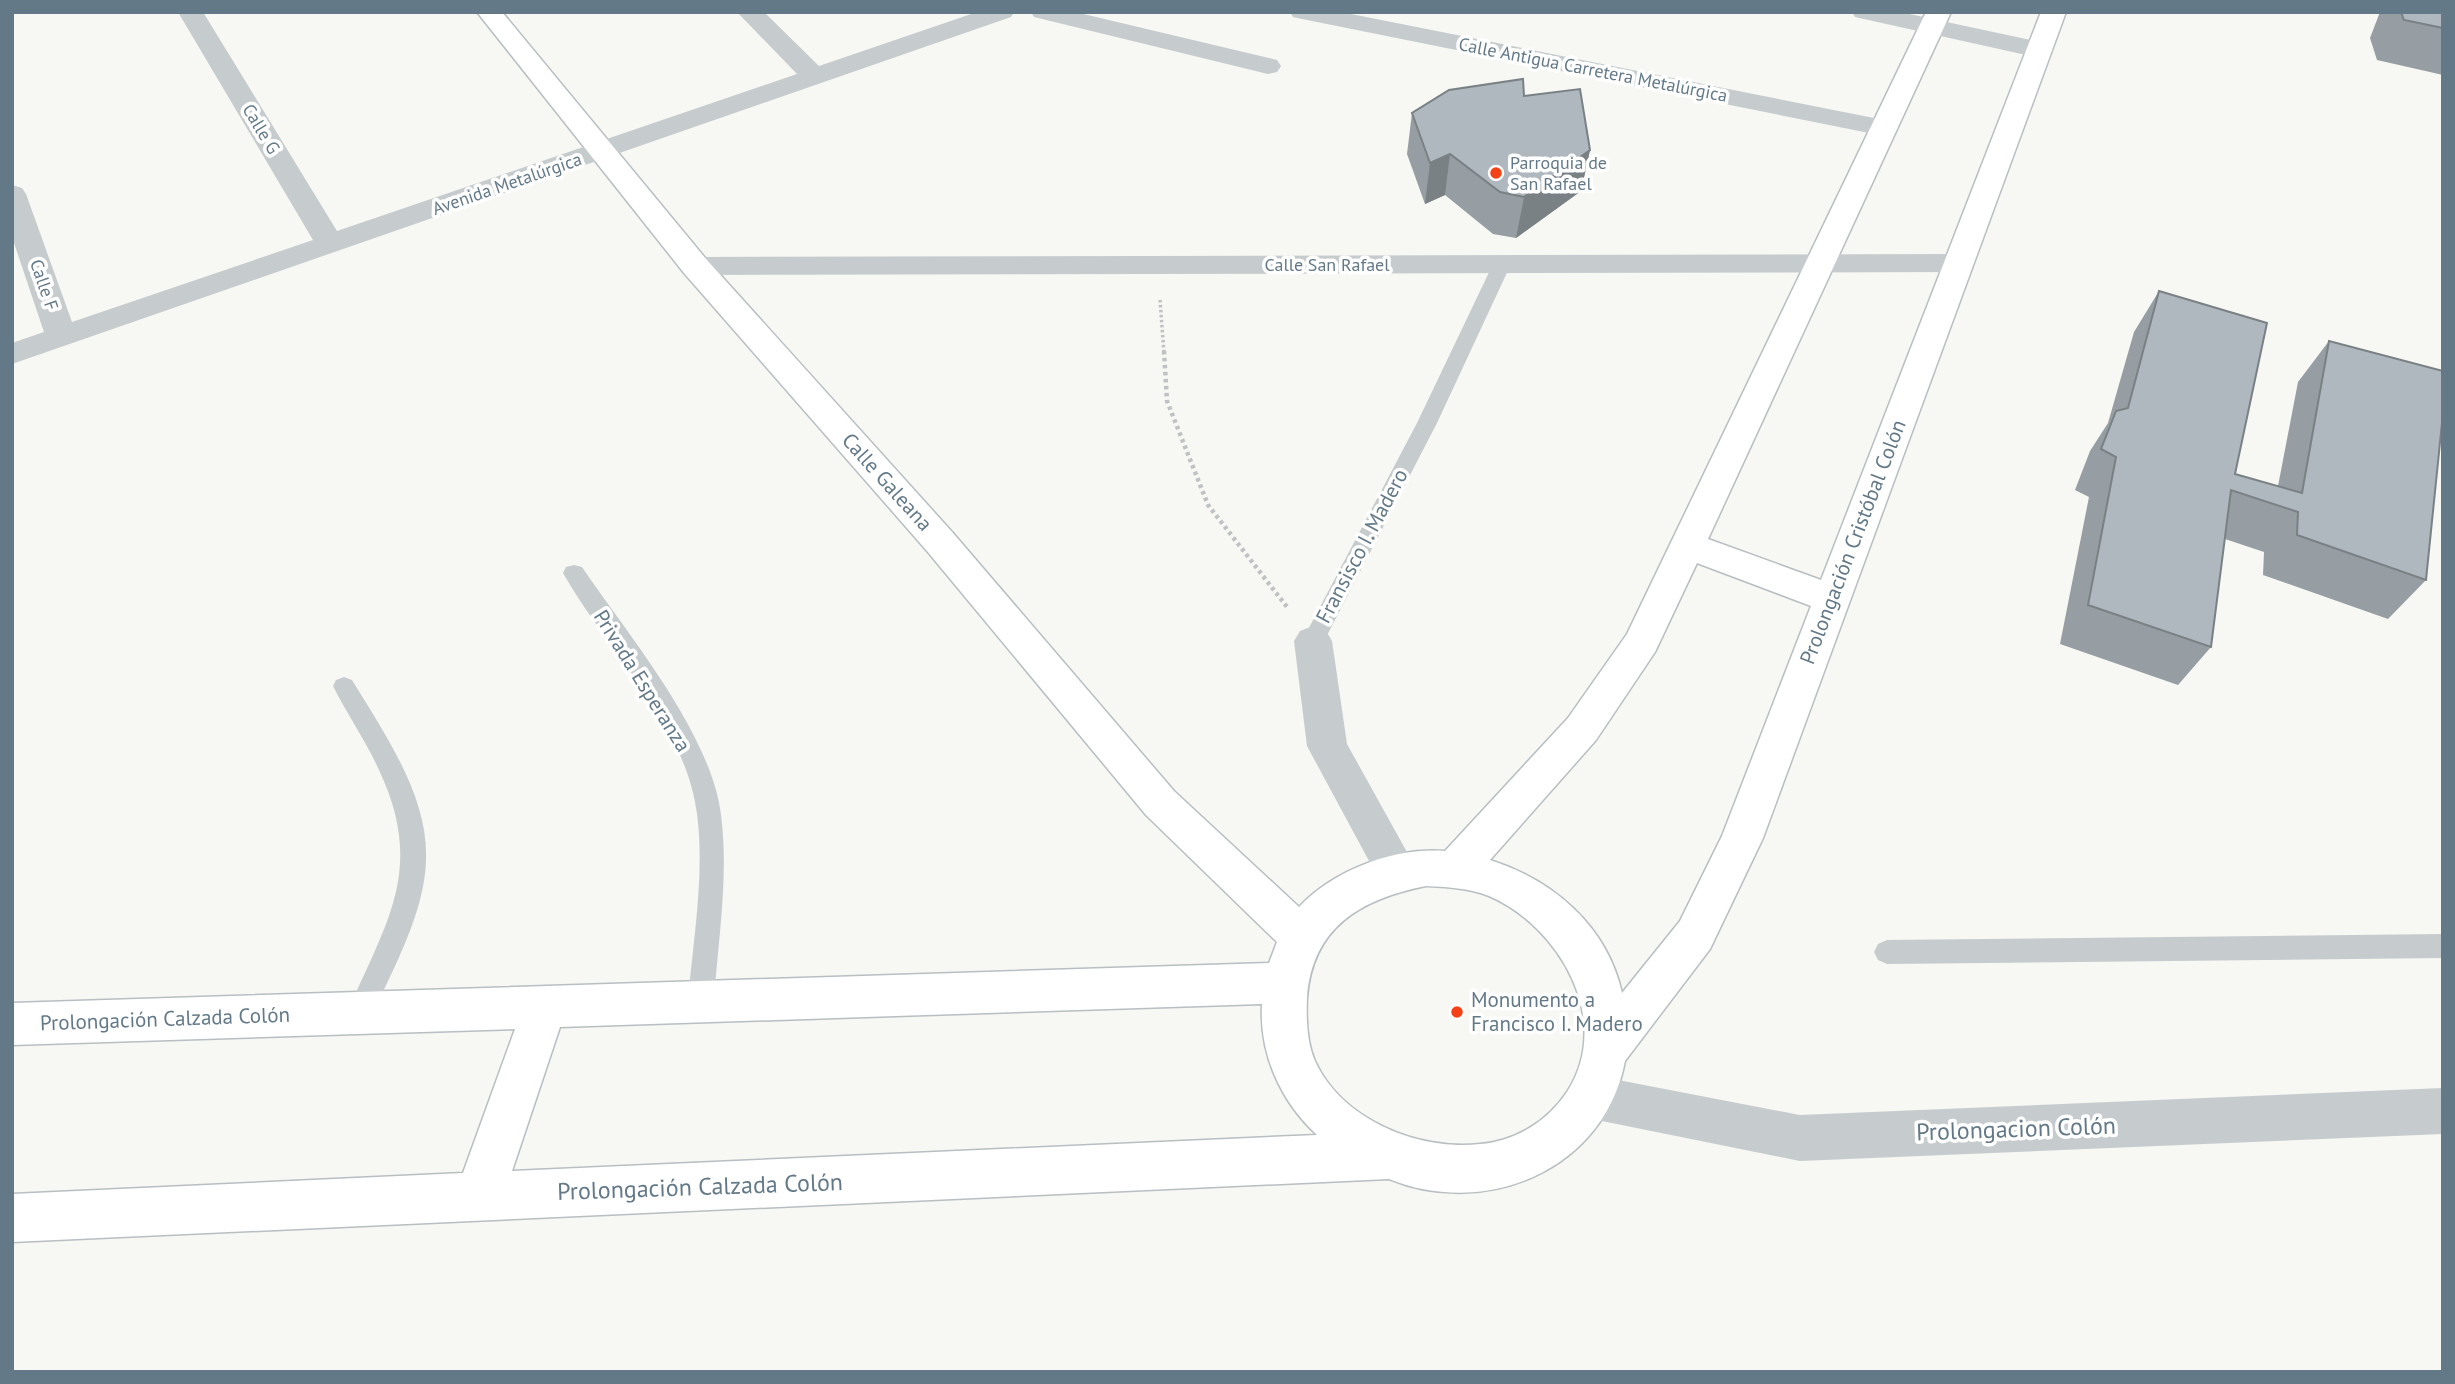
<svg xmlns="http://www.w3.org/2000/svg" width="2455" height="1384" viewBox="0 0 2455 1384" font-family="'PT Sans',sans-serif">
<rect width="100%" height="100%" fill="#f7f7f3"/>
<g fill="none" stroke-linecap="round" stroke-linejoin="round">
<defs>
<path id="secondary" d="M477,12H502L706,259L953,533L1174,791L1299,907C1334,870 1394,847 1445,851L1568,718L1627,634L1926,12H1951L1708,539L1821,580L2041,12H2066L1763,838L1710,949L1625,1061C1605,1169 1487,1219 1389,1179L12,1242V1194L463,1173L515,1029L12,1045V1003L1269,963L1277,942L1146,815L927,551L684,273ZM1697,563L1811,606L1722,836L1680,921L1622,993C1607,926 1553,880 1490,860L1596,740L1655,652ZM1426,886C1446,887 1469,888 1489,896C1559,926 1614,1020 1567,1092C1547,1122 1515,1141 1480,1144C1419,1151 1342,1120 1315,1061C1307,1043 1306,1018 1307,998C1312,927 1361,899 1426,886ZM1262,1004C1259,1054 1281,1102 1317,1135L512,1171L560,1027Z"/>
</defs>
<use href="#secondary" stroke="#b8bec2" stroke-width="3"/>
<path stroke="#bfc2c4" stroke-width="3.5" stroke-dasharray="2.5 2.5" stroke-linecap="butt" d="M1160,300L1164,353"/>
<path stroke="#bfc2c4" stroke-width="4.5" stroke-dasharray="3.5 3.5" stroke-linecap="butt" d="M1164,351L1167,401L1208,505L1287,607"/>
<path fill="#c6cbce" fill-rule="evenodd" d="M1502,258L1511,264L1437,423L1321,647L1313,650L1305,647L1302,641L1417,423L1493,264Z
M574,565L582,567C628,635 711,733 721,815C729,877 718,940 714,1001L710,1010L701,1013L692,1010L688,1001C693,940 705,876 697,814C685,722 607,651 563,573L566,567Z
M344,677L352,680C384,733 429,796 426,861C424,916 391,972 369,1022L360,1025L351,1022L347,1013C386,922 426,870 379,770C366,741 347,714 333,686L336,680Z
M2443,934V958L1887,964L1878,960L1874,952L1878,944L1887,940Z"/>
<path fill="#c6cbce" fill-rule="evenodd" d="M178,12H203L337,231L797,74L737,12H764L819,66L977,12H1014L1011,17L12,364V343L44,332L12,237V185L22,188L26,194L72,322L313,240Z
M1031,12H1075L1277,60L1281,66L1277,72L1268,74L1034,17Z
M1290,12H1341L1884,120L1894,122L1898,128L1894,134L1884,136L1302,19L1293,17Z
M1852,12H1900L2040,42L2049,45L2053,50L2049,55L2040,58L1864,19L1855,17Z
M1959,254L1970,256L1974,263L1970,270L1959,272L695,275L684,273L680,266L684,259L695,257Z
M1313,626L1326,631L1332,641L1347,744L1418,872L1412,885L1397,890L1382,885L1307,746L1294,641L1300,631Z
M1592,1075L1800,1115L2443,1088V1134L1800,1161L1592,1119L1576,1113L1569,1097L1576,1081Z"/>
<use href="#secondary" fill="#fff" fill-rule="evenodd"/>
</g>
<path fill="#969ea3" d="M2380,12H2443V75L2377,60L2370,38Z
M1524,96L1590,150L1581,191L1516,238L1493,234L1445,195L1425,204L1407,154L1412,113Z
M2159,291L2235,474L2278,486L2298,382L2329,341L2426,580L2388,619L2263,575L2264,552L2225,539L2211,647L2178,685L2060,644L2089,497L2075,490L2090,451L2108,423L2134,332Z"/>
<path fill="#7a8185" d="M1590,150L1581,191L1516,238L1524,197Z
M1450,154L1445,195L1425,204L1430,163Z"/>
<path fill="#afb8be" stroke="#7a8185" stroke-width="2" d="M2401,12H2443V28L2404,20Z
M1523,79L1524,96L1580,89L1590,150L1524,197L1500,192L1450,154L1430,163L1412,113L1449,90Z
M2159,291L2267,323L2235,474L2302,493L2329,341L2443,371V413L2426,580L2297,535L2298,512L2231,490L2211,647L2088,605L2116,457L2101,449L2116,411L2128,408Z"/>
<g fill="#f44216" stroke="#fff" stroke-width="2.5">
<circle cx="1496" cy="173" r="7"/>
<circle cx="1457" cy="1012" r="7"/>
</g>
<g text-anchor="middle" stroke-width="7" stroke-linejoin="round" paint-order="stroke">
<g font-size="18" fill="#637988" stroke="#fff">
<text transform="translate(1593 70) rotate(11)" y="6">Calle Antigua Carretera Metalúrgica</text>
<text transform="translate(261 129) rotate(59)" y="6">Calle G</text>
<text transform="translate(507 184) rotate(-19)" y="6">Avenida Metalúrgica</text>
<text x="1327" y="271">Calle San Rafael</text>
<text transform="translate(44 285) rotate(71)" y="6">Calle F</text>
</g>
<g font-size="18" fill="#637988" stroke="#fff" text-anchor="start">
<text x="1510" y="169">Parroquia de<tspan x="1510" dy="21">San Rafael</tspan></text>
</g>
<g font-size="21" fill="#637988" stroke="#fff">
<text transform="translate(887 482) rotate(48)" y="7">Calle Galeana</text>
<text transform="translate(1853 542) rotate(-69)" y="7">Prolongación Cristóbal Colón</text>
<text transform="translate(1362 546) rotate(-62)" y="7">Fransisco I. Madero</text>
<text transform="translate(642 681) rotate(58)" y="7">Privada Esperanza</text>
<text transform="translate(165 1019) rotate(-2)" y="7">Prolongación Calzada Colón</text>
</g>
<g font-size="21" fill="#637988" stroke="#fff" text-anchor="start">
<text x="1471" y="1007">Monumento a<tspan x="1471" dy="24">Francisco I. Madero</tspan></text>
</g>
<g font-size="24" fill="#637988" stroke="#fff">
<text transform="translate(2016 1129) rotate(-2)" y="8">Prolongacion Colón</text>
<text transform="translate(700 1187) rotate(-2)" y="8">Prolongación Calzada Colón</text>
</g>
</g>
<rect width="2455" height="1384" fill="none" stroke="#637988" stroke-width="28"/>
</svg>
